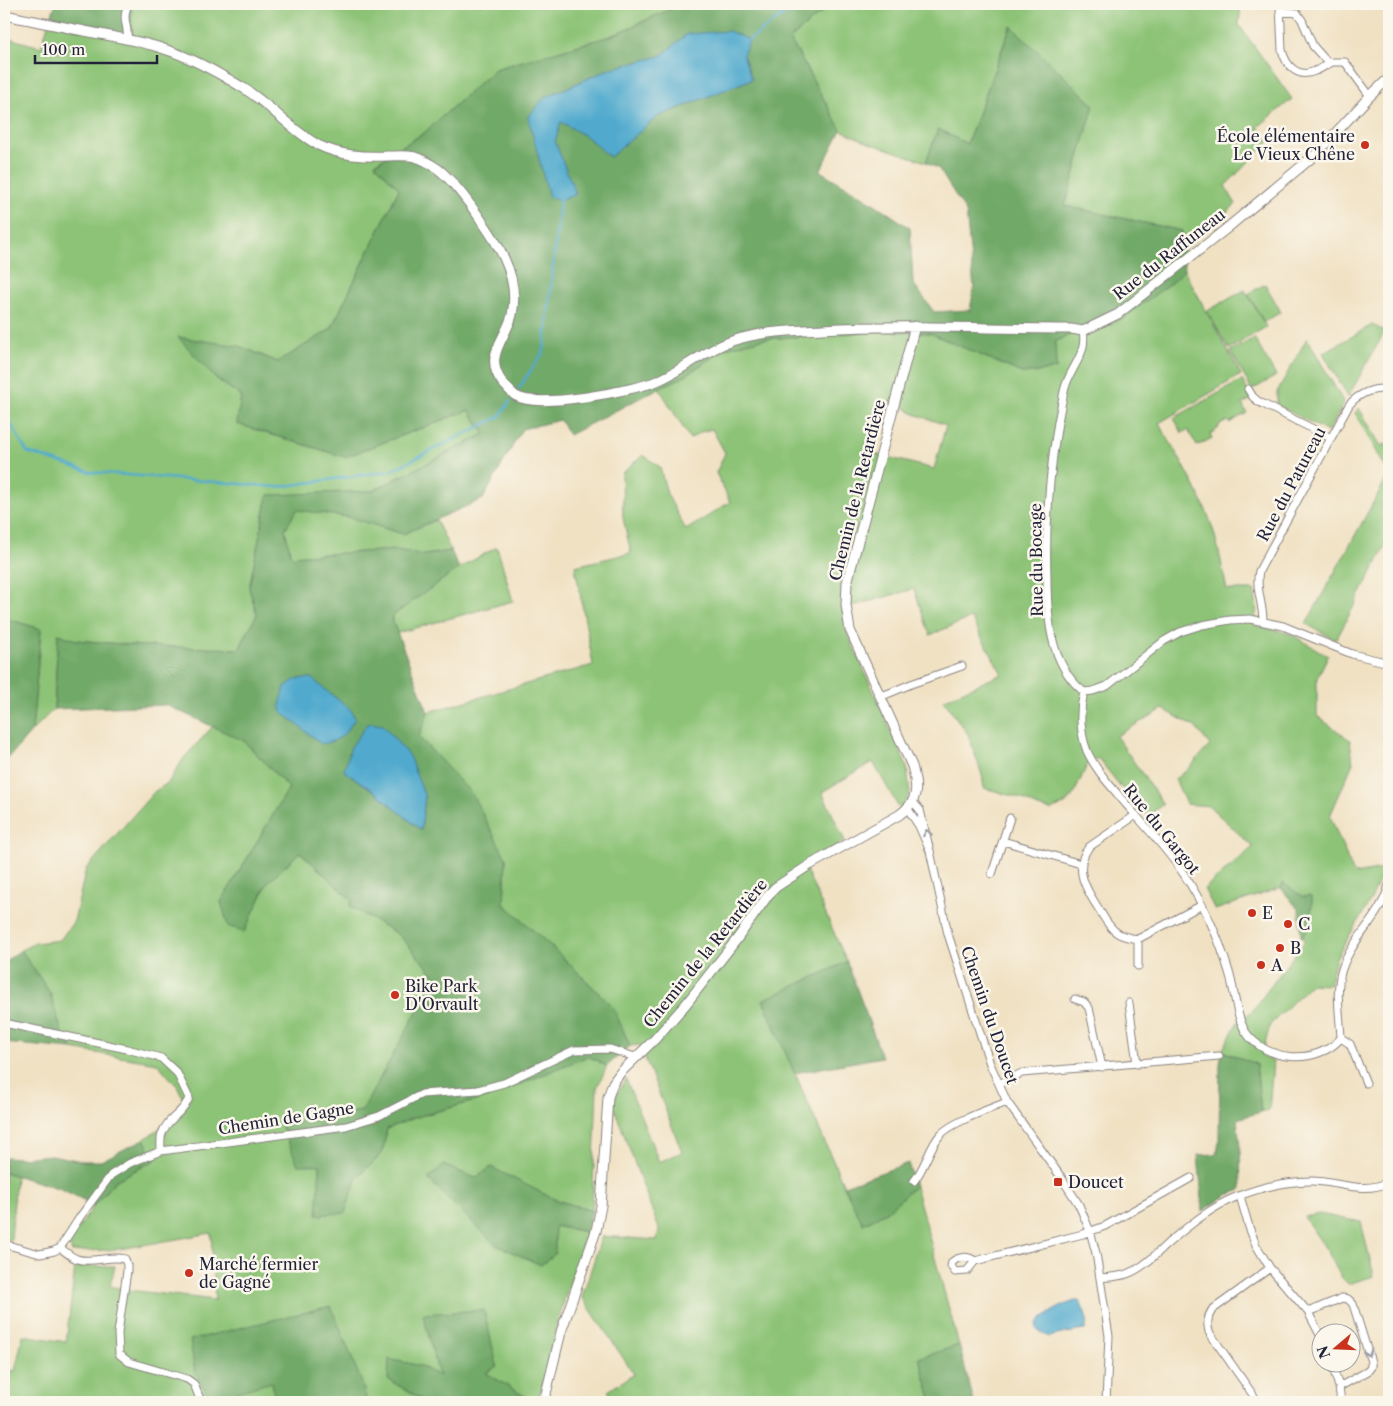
<svg xmlns="http://www.w3.org/2000/svg" width="1393" height="1406" viewBox="0 0 1393 1406" font-family="'Libre Caslon Text',serif">
<rect width="100%" height="100%" fill="#fbf7ec"/>
<filter id="ink" filterUnits="userSpaceOnUse"><feTurbulence type="fractalNoise" baseFrequency=".02" numOctaves="2"/><feDisplacementMap in="SourceGraphic" scale="10" xChannelSelector="R" yChannelSelector="G"/><feConvolveMatrix kernelMatrix="1 2 1 2 8 2 1 2 1" color-interpolation-filters="sRGB"/></filter>
<filter id="wash" filterUnits="userSpaceOnUse"><feTurbulence type="fractalNoise" baseFrequency=".0096" numOctaves="4" result="noise"/><feDisplacementMap in="SourceGraphic" scale="20" xChannelSelector="R" yChannelSelector="G"/><feGaussianBlur stdDeviation="1.12" result="paint"/><feColorMatrix in="noise" values="0 0 0 0 0 0 0 0 0 0 0 0 0 0 0 0 0 1.4 0 .05"/><feComposite in="paint" operator="in"/></filter>
<g filter="url(#wash)">
<rect width="100%" height="100%" fill="#f0e1c3"/>
<path fill="#8cc376" stroke="#577258" fill-rule="evenodd" d="M133,4H681L611,36L495,69L424,133L375,163L399,189L331,329L278,362L239,346L215,378L241,396L237,424L345,457L469,410L485,434L372,491L268,496L249,588L257,614L239,649L143,646L76,640L58,634L54,709L32,731L41,629L4,618V37L41,47L49,21L132,36L131,11Z
M831,4H1241L1239,25L1292,99L1258,127L1269,141L1225,186L1236,204L1184,250L1182,231L1065,206L1094,105L1010,27L967,144L938,129L926,162L869,143L841,130L790,39Z
M1184,270L1241,375L1159,423C1175,451 1192,478 1205,508C1217,534 1221,563 1227,590H1254L1257,608L1254,625L1291,634L1328,656L1317,678V716L1350,740L1353,763L1330,816L1354,874L1384,869L1371,900L1336,958L1329,985L1311,984L1270,1025L1262,1055L1273,1062L1269,1110L1261,1112L1256,1064L1222,1051L1237,1023L1252,1011L1304,942L1301,909L1283,887L1215,910L1204,889L1253,847L1209,806L1186,804L1175,779L1186,771L1210,745L1195,727L1163,709L1116,736L1163,804L1148,816L1121,787L1098,758L1087,765L1074,794L1065,804L1051,810L1038,807L1020,798L984,788L982,775L968,734L943,700L1002,674L971,618L930,635L914,589L842,609L846,630L907,767L910,793L900,810L873,762L822,792L845,841L804,865L847,962L763,1000L844,1186L863,1224L886,1212L915,1186L959,1345L919,1358L932,1402H608L613,1399L608,1391L634,1374L582,1297L602,1236L657,1240L659,1229L612,1102L626,1079L659,1162L682,1152L640,1045L630,1046L613,1007L553,948L504,904L506,858L419,737L428,712L593,665L575,566L631,553L623,518L622,473L643,455L660,467L667,494L686,530L730,502L716,473L725,453L712,429L701,432L690,439L659,388L685,376L725,348L763,339L881,331L930,333L1024,374L1056,369L1055,342L1172,282ZM889,402L900,404L914,414L946,425L934,469L875,454Z
M1265,284L1281,312L1264,322L1248,294Z
M1245,290L1266,327L1229,349L1207,311Z
M1372,325L1385,331L1348,397L1323,353Z
M1254,338L1276,376L1252,390L1230,351Z
M1307,338L1344,403L1328,432L1277,405V392Z
M1242,380L1252,399L1242,404L1247,413L1229,423L1227,421L1218,426L1219,428L1210,434L1212,438L1197,446L1188,430L1182,433L1174,418Z
M1359,408L1381,446L1385,444L1389,447L1388,472L1355,413Z
M1389,474V540L1336,640L1306,624Z
M297,509L348,517L403,534L436,520L451,551L424,555L397,550L290,556L285,529Z
M497,547L513,601L397,633L391,616L459,568Z
M213,726L244,741L289,788L221,902L244,932L268,882L300,852L352,900L350,906L399,935L436,977L362,1111L281,1125L320,1165L345,1213L357,1177L382,1154L387,1129L413,1118L489,1097L588,1056L607,1066L597,1088L592,1211L557,1200L476,1179L443,1165L555,1254L554,1226L586,1232L559,1317L538,1402H534L486,1373L434,1352L440,1377L421,1366L388,1379L425,1402H4V1370L15,1371L23,1335L66,1342L75,1267L115,1266L110,1286L128,1290L215,1300L211,1233L120,1249L72,1252L69,1243L94,1205L115,1181L155,1160L144,1139L156,1132L185,1101L177,1086L157,1063L72,1049L62,1033L50,993L21,950L35,943L60,940L74,921L86,869L155,791L168,783L184,758Z
M4,1172L16,1176L11,1240L4,1239Z
M1319,1214L1361,1222L1374,1276L1348,1284L1341,1277L1328,1252L1304,1217Z"/>
<path fill="#71a967" stroke="#4a6651" fill-rule="evenodd" d="M56,4H133L131,11L132,36L75,29L49,21Z
M681,4H831L790,39L841,130L820,171L872,202L910,228L913,283L934,312L970,310L974,288L966,212L939,169L926,162L938,129L967,144L1011,26L1094,105L1065,206L1182,231L1184,250V270L1172,282L1122,319L1097,330L1073,333L1055,342L1056,369L1024,374L930,333L881,331L763,339L725,348L685,376L659,388L569,435L560,420L522,429L483,499L403,534L348,517L297,510L285,529L291,556L397,550L424,555L451,551L459,568L391,617L428,712L419,737L472,794L506,858L504,904L553,948L613,1007L630,1046L607,1066L588,1056L489,1097L413,1118L387,1129L382,1154L357,1177L345,1213L317,1215L320,1165H298L281,1125L362,1111L436,977L399,935L350,906L352,900L300,852L268,882L244,932L228,926L221,902L289,788L244,741L166,705L54,709L58,634L76,640L143,646L239,649L257,614L249,588L268,495L372,491L485,434L469,410L345,457L237,424L241,396L215,378L178,337L239,346L278,362L331,329L399,189L375,164L424,133L495,69L611,36ZM687,34L743,55L752,79L657,117L610,157L587,137L561,121L555,142L544,98L609,69L661,56ZM345,771L425,797L421,830L374,791Z
M4,618L41,629L32,731L4,763Z
M1283,883L1303,897L1309,896L1312,898C1312,911 1311,928 1301,938L1299,910L1281,888Z
M21,950L50,993L62,1033L72,1049L4,1043V962Z
M847,962L882,1057L794,1073L763,1000Z
M1222,1051L1256,1064L1261,1112L1237,1119L1240,1147L1241,1190L1227,1195L1203,1211L1198,1155L1217,1154L1219,1141L1220,1064Z
M144,1139L155,1160L115,1181L94,1205L61,1189L4,1172V1157L21,1158L51,1155L82,1161H101Z
M908,1163L915,1186L886,1212L863,1224L844,1186Z
M443,1165L476,1178L491,1167L556,1200L592,1211L586,1232L555,1226V1254L541,1265L496,1245L428,1179Z
M331,1306L362,1383L367,1401L275,1402L272,1382L210,1400L195,1372L190,1340Z
M484,1310L497,1366L486,1373L534,1402H479L470,1396L468,1402H425L388,1379L389,1359L421,1366L439,1376L423,1314Z
M959,1345L974,1402H932L919,1358Z"/>
<path fill="#51aace" stroke="#3a6684" d="M729,31L749,40L743,55L752,79L657,117L610,157L587,137L561,122L555,142L576,194L560,201L549,197L528,117L544,98L609,69L661,56L687,34Z
M311,678L351,710L355,719C343,736 342,740 321,744L282,712L280,705L285,687L296,679Z
M368,723L383,725L409,756L425,797L421,830L374,791L344,771L351,747Z
M1075,1301H1079C1085,1308 1089,1321 1085,1330L1066,1333L1049,1337L1038,1331C1037,1329 1036,1327 1037,1324C1040,1316 1067,1303 1075,1301Z"/>
<g fill="none" stroke-linecap="round" stroke-linejoin="round">
<path stroke="#51aace" stroke-width="2.5" d="M749,40L798,4
M519,388L544,351L560,201
M4,412L27,452L90,472L278,487L390,471L499,417L510,401"/>
</g>
</g>
<g filter="url(#ink)">
<g fill="none" stroke-linecap="round" stroke-linejoin="round">
<defs>
<path id="minor" d="M1280,4L1282,50C1286,66 1298,79 1315,71C1321,69 1327,64 1333,62C1337,62 1341,62 1345,62L1370,96
M1280,11L1297,13L1302,20L1313,46L1329,64
M127,39C129,25 121,21 128,4
M1083,331C1088,355 1069,368 1064,391C1051,452 1045,514 1047,577C1047,600 1048,626 1055,648C1061,666 1070,681 1084,692L1093,691L1107,686L1164,641L1180,632L1202,625L1230,620L1250,619L1283,626L1352,654L1389,663
M1248,389L1253,397L1259,402L1331,438
M1263,620C1263,604 1255,588 1259,571L1349,405C1358,394 1375,386 1389,390
M1084,692C1079,711 1080,733 1087,751C1096,771 1112,787 1125,803C1145,826 1166,848 1183,873C1203,903 1219,938 1229,972C1235,991 1235,1013 1245,1031C1265,1062 1317,1066 1341,1038C1340,1016 1335,990 1342,969C1352,938 1381,917 1389,885
M880,697L911,684L962,666
M908,809L919,826L930,851L920,810L913,802
M1136,815L1089,847C1072,869 1087,891 1100,911C1104,918 1109,927 1116,932C1122,937 1131,938 1138,939L1202,905
M1003,841L1081,864
M930,851L948,934L990,1064L1007,1102L1061,1177L1079,1205L1090,1231L1096,1253L1109,1336L1106,1402
M992,874L1010,818
M1138,939V966
M1075,999L1084,1002L1089,1008L1102,1067
M1129,1003L1137,1064
M4,1023L127,1049L161,1058L177,1073L189,1098C184,1113 166,1119 162,1134C160,1139 161,1145 161,1151
M1341,1038L1350,1044L1366,1083
M999,1084L1022,1073L1219,1056
M914,1181C925,1168 930,1145 941,1134C954,1121 990,1109 1007,1102
M1240,1196L1249,1227L1256,1245L1270,1268L1308,1312L1320,1335
M4,1244L40,1254L54,1251L60,1248L80,1217L111,1175L130,1163L161,1151L346,1126L379,1116L422,1094L478,1090L504,1083L574,1050L610,1049L635,1057
M60,1248C65,1251 71,1257 77,1259C92,1264 109,1255 125,1259L127,1265V1271L118,1333L119,1354L129,1362L187,1379L194,1384L201,1402
M975,1261C968,1256 959,1256 952,1262L951,1266L955,1272L967,1271L975,1261L1083,1234L1105,1226L1191,1178
M1100,1278C1109,1277 1118,1277 1127,1274C1142,1269 1155,1255 1167,1244C1187,1227 1211,1207 1236,1197C1259,1188 1286,1181 1311,1181C1338,1181 1363,1195 1389,1182
M1308,1312L1342,1298L1348,1299L1353,1304L1371,1362V1367L1368,1371L1339,1387
M1332,1364L1339,1387L1341,1402
M1258,1402L1209,1332C1207,1323 1207,1318 1212,1310L1270,1268"/>
<path id="tertiary" d="M4,15C36,21 68,28 100,34C121,38 143,42 164,49C190,57 217,72 240,86C268,102 290,130 318,145C341,156 364,157 388,156C397,156 406,155 415,157C422,159 431,164 438,169C457,183 494,236 504,258C512,275 516,296 512,315C506,339 483,356 502,382C506,386 511,393 516,396C538,409 632,391 657,381C683,370 705,350 732,341C763,331 790,331 822,329C905,324 988,329 1071,329L1083,331L1118,314L1226,229L1315,155L1370,96L1389,78
M544,1402L561,1332L596,1231L601,1206L608,1097L613,1083L620,1073L655,1039L686,1004L737,939L769,894L776,887L808,866L899,815C919,801 918,788 912,766L850,630L846,605L847,583L915,326"/>
</defs>
<use href="#minor" stroke="#89827f" stroke-width="9"/>
<use href="#tertiary" stroke="#89827f" stroke-width="11"/>
<use href="#minor" stroke="#fff" stroke-width="7"/>
<use href="#tertiary" stroke="#fff" stroke-width="9"/>
</g>
<defs><path id="oneway-chevron" d="M-2-3.5L2.5 0L-2 3.5" fill="none" stroke-width="1.6" stroke-linecap="round" stroke-linejoin="round" transform="scale(1.25)"/></defs>
<g stroke="#9c9ca7">
<use href="#oneway-chevron" transform="translate(927 833) rotate(-101)"/>
<use href="#oneway-chevron" transform="translate(1368 1353) rotate(72)"/>
</g>
</g>
<g fill="#c8321e" stroke="#fbf7ec" stroke-width="2">
<circle cx="1365" cy="145" r="5"/>
<circle cx="1252" cy="913" r="5"/>
<circle cx="1288" cy="924" r="5"/>
<circle cx="1280" cy="948" r="5"/>
<circle cx="1261" cy="965" r="5"/>
<circle cx="395" cy="995" r="5"/>
<rect x="1053" y="1177" width="10" height="10" rx="2.5"/>
<circle cx="189" cy="1273" r="5"/>
</g>
<g text-anchor="middle" stroke-width="5" stroke-linejoin="round" paint-order="stroke">
<g font-size="16" fill="#22223b" stroke="#fbf7ec" text-anchor="start">
<text x="1355" y="142" text-anchor="end">École élémentaire<tspan x="1355" dy="18">Le Vieux Chêne</tspan></text>
<text x="1262" y="919">E</text>
<text x="1298" y="930">C</text>
<text x="1290" y="954">B</text>
<text x="1271" y="971">A</text>
<text x="405" y="992">Bike Park<tspan x="405" dy="18">D'Orvault</tspan></text>
<text x="1068" y="1188">Doucet</text>
<text x="199" y="1270">Marché fermier<tspan x="199" dy="18">de Gagné</tspan></text>
</g>
<g font-size="16" fill="#22223b" stroke="#fbf7ec">
<text transform="translate(1169 254) rotate(-38)" y="6">Rue du Raffuneau</text>
<text transform="translate(1291 484) rotate(-62)" y="6">Rue du Patureau</text>
<text transform="translate(857 490) rotate(-76)" y="6">Chemin de la Retardière</text>
<text transform="translate(1036 560) rotate(-91)" y="6">Rue du Bocage</text>
<text transform="translate(1162 829) rotate(51)" y="6">Rue du Gargot</text>
<text transform="translate(705 953) rotate(-51)" y="6">Chemin de la Retardière</text>
<text transform="translate(990 1015) rotate(71)" y="6">Chemin du Doucet</text>
<text transform="translate(286 1118) rotate(-9)" y="6">Chemin de Gagne</text>
</g>
</g>
<rect width="1393" height="1406" fill="none" stroke="#fbf7ec" stroke-width="20"/>
<g transform="translate(1336 1348) rotate(251)"><circle r="24" fill="#fbf7ec" stroke="#a4a2a5"/>
<path d="M0-4L9 19L0 12L-9 19Z" fill="#c8321e"/>
<text y="-8" font-size="14" font-weight="bold" text-anchor="middle" fill="#22223b">N</text>
</g>
<path d="M35 55v8h122v-8" fill="none" stroke="#22223b" stroke-width="2.5"/>
<text x="42" y="55" font-size="15" fill="#22223b" stroke="#fbf7ec" stroke-width="4" paint-order="stroke">100 m</text>
</svg>
